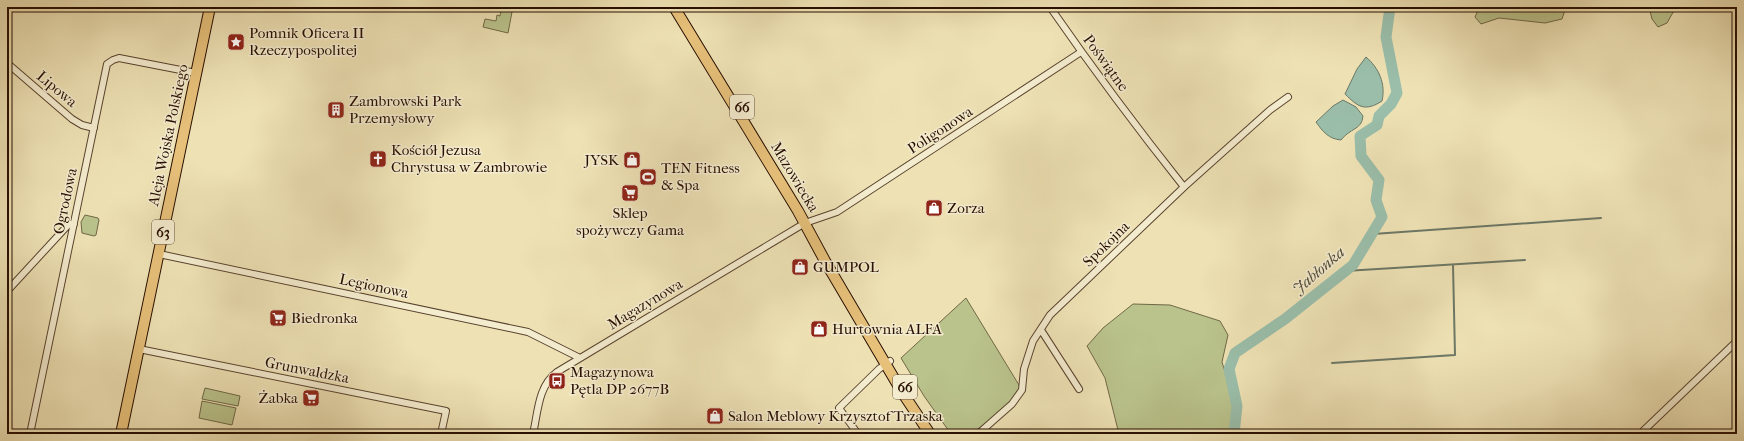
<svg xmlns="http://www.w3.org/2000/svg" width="1744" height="441" viewBox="0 0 1744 441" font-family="'IM FELL French Canon',serif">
<rect width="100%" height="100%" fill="#eee2b5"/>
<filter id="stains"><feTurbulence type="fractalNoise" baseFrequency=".005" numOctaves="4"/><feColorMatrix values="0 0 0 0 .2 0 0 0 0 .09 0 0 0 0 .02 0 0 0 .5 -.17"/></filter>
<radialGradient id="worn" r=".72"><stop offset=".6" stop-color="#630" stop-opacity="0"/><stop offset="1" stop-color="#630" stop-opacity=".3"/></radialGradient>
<path fill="#bac38c" stroke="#706846" d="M1483,7H1560L1565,10L1562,19L1545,23L1499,18L1481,24L1475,17L1479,8Z
M1649,7H1676L1667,23L1658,27L1652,19Z
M501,10L512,12L508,33L483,27L485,19L496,21L497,15L500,16Z
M85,215L98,218L99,220L96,235L94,236L82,233L81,222Z
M966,298L1022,390L1012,404L971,434H951L924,396L901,358Z
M1133,304L1170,305L1220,321L1228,335L1222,362L1234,402L1231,434H1119L1105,378L1087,346L1103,328Z
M205,388L240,396L238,406L202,399Z
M202,401L236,408L232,425L199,418Z"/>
<path fill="#9abeaa" stroke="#6c7866" d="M1366,57C1379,68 1386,84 1382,101C1365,112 1358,107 1345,94L1357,69Z
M1343,100L1356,107L1363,116C1362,130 1350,128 1341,140C1329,139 1323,132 1316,122L1333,106Z"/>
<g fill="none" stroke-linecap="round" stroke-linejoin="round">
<path stroke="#6c7866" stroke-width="2" d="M1373,234L1601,218
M1345,271L1525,260
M1332,363L1455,355L1453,265"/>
<path stroke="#9abeaa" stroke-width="11" d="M1234,434L1237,406L1229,369L1235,353L1285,319L1353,265L1382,217L1376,200L1379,180L1361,156L1360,136L1377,125L1379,116L1391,104L1397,93L1386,37L1390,7"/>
<defs>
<path id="street" d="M1050,7C1093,69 1137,128 1184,187
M7,63L72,119L82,125L94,128
M159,254L528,332L580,358
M10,288L69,224H74
M1041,330L1079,389
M139,349L446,411L441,434
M30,434L107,64L113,60L119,58L196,73
M533,434C538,412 538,386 557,372L805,223L837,212L1081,52
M858,434L839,408L879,369L890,361
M978,434L1012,404L1022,390L1024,369L1033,341L1050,315L1184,187L1270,110L1288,97
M1640,434L1737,341"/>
<path id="primary" d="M674,7L798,211L825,261L902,392L930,434
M121,434L210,7"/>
</defs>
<use href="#street" stroke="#59432e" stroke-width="8"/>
<use href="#primary" stroke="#270e01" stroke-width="12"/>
<use href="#street" stroke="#f4eccf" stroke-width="6"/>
<use href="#primary" stroke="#e7c17a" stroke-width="10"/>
</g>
<defs>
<symbol id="sight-square" viewBox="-11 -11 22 22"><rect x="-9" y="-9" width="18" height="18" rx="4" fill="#8f2418" stroke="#f4eccf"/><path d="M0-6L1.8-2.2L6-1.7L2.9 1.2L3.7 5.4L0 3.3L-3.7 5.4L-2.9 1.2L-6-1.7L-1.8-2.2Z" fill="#fff"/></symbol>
<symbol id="building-square" viewBox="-11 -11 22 22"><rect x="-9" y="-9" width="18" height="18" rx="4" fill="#8f2418" stroke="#f4eccf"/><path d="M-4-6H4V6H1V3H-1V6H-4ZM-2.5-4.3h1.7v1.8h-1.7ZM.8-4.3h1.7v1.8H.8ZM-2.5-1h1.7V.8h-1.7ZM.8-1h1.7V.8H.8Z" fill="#fff"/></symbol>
<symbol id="church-square" viewBox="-11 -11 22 22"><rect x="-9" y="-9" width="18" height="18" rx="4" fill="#8f2418" stroke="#f4eccf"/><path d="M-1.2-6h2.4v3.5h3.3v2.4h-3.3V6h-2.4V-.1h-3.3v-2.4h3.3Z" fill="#fff"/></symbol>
<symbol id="shop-square" viewBox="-11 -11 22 22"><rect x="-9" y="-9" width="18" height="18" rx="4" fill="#8f2418" stroke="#f4eccf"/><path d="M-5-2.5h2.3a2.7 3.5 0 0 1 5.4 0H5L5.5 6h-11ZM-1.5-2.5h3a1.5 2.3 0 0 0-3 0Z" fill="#fff"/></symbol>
<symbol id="stadium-square" viewBox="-11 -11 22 22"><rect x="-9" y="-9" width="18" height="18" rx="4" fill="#8f2418" stroke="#f4eccf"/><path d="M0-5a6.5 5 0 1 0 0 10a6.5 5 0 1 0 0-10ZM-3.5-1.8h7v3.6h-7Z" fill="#fff"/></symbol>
<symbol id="supermarket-square" viewBox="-11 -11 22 22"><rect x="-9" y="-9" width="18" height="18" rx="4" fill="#8f2418" stroke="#f4eccf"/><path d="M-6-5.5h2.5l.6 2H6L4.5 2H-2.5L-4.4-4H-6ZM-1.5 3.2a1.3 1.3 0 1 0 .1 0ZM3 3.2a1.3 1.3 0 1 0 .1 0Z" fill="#fff"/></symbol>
<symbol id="bus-square" viewBox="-11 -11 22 22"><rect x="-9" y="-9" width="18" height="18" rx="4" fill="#8f2418" stroke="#f4eccf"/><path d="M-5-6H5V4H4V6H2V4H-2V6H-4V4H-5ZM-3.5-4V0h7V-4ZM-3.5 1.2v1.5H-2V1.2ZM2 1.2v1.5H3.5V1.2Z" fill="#fff"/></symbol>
</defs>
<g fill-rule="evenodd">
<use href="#sight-square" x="226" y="32" width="20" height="20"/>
<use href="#building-square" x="326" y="100" width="20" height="20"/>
<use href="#church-square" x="368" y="149" width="20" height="20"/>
<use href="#shop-square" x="622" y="150" width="20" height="20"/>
<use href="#stadium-square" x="638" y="167" width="20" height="20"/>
<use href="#supermarket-square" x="620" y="183" width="20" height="20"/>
<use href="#shop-square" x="924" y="198" width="20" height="20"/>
<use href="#shop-square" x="790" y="257" width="20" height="20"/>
<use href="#supermarket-square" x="268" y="308" width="20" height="20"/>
<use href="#shop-square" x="809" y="319" width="20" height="20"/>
<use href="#bus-square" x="547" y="371" width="20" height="20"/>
<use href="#supermarket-square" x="301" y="388" width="20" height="20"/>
<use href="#shop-square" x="705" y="406" width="20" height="20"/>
</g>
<g text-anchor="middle" stroke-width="3" stroke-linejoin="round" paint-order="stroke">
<g fill="#f4eccf" stroke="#64513f" stroke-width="1">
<rect x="730" y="95" width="24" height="24" rx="3"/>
<rect x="152" y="220" width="22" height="24" rx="3"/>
<rect x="893" y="375" width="24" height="24" rx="3"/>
</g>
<g font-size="14" font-weight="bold" fill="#270e01">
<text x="742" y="112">66</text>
<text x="163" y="237">63</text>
<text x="905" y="392">66</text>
</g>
<g font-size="15" fill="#270e01" stroke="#f4eccf" text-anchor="start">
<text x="249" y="38">Pomnik Oficera II<tspan x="249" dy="17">Rzeczypospolitej</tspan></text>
<text x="349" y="106">Zambrowski Park<tspan x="349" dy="17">Przemysłowy</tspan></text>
<text x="391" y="155">Kościół Jezusa<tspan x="391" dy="17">Chrystusa w Zambrowie</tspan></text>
<text x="619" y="165" text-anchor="end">JYSK</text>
<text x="661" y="173">TEN Fitness<tspan x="661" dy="17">&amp; Spa</tspan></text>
<text x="947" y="213">Zorza</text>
<text x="630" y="218" text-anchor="middle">Sklep<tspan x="630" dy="17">spożywczy Gama</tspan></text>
<text x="813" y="272">GUMPOL</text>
<text x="291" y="323">Biedronka</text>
<text x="832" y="334">Hurtownia ALFA</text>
<text x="570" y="377">Magazynowa<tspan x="570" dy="17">Pętla DP 2677B</tspan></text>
<text x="298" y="403" text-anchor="end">Żabka</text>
<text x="728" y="421">Salon Meblowy Krzysztof Trzaska</text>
</g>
<g font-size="15" fill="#270e01" stroke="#f4eccf">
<text transform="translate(1106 63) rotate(54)" y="5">Poświątne</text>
<text transform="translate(57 89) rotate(40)" y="5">Lipowa</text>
<text transform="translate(940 130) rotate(-33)" y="5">Poligonowa</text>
<text transform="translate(168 135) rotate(-78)" y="5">Aleja Wojska Polskiego</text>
<text transform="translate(795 177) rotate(59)" y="5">Mazowiecka</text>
<text transform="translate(65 201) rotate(-78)" y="5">Ogrodowa</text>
<text transform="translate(1106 244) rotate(-44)" y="5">Spokojna</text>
<text transform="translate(374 286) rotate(12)" y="5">Legionowa</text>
<text transform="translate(645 304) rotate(-31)" y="5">Magazynowa</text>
<text transform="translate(307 370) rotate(11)" y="5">Grunwaldzka</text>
</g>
<g font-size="16" font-style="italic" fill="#4f4c3c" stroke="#f4eccf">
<text transform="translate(1318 270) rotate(-41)" y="6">Jabłonka</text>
</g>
</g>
<rect width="1744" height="441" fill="none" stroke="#eee2b5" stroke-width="24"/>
<rect x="8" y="8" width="1728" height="425" fill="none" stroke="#270e01" stroke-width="2"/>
<rect x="12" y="12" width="1720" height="417" fill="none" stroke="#270e01"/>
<rect width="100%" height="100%" filter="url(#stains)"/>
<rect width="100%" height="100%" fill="url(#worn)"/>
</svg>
